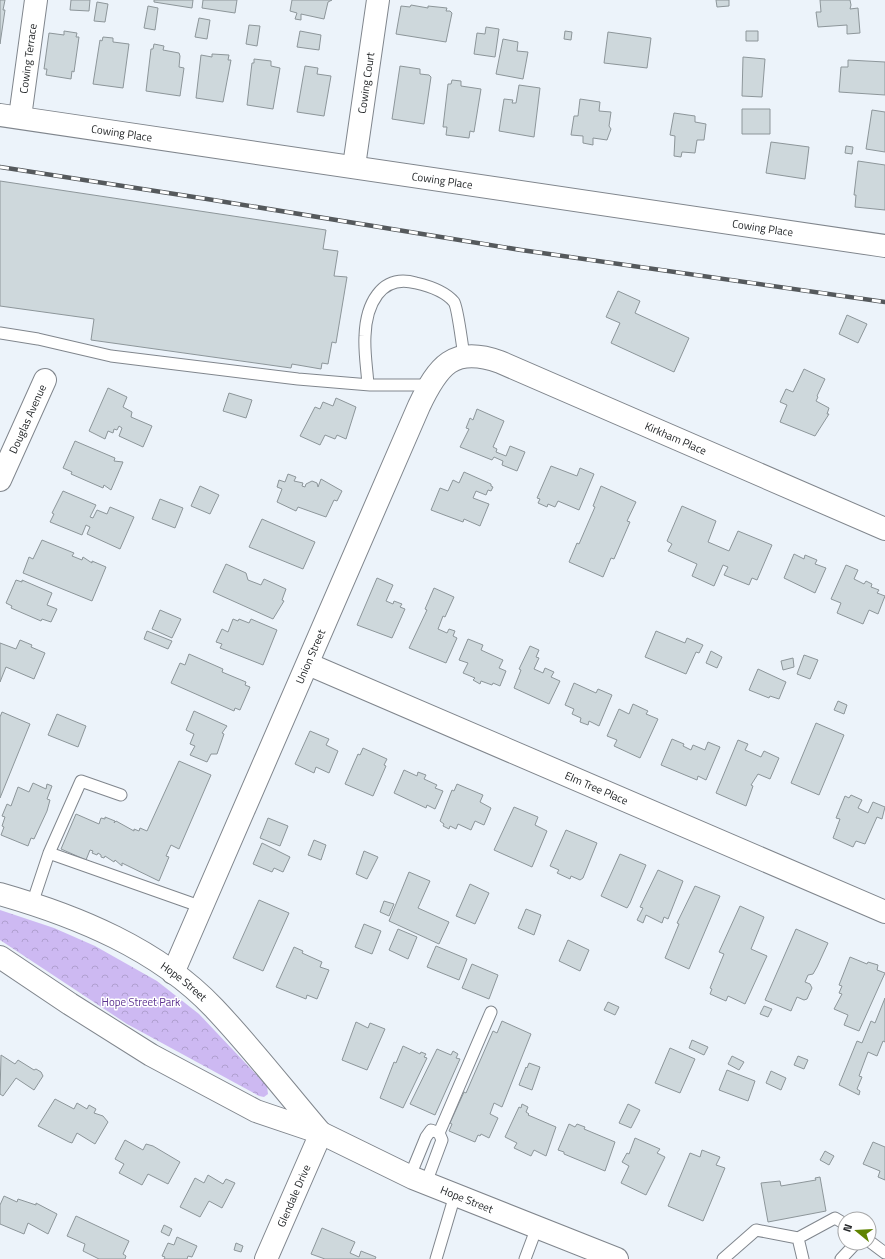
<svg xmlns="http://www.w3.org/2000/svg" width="885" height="1259" viewBox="0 0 885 1259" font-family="'Titillium Web',sans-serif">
<defs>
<pattern id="park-crowns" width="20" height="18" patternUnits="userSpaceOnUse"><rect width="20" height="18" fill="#cdb9f2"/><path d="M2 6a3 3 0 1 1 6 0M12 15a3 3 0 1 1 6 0" fill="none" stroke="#b09fd0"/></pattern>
</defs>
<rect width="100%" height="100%" fill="#ecf3fa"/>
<path fill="url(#park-crowns)" d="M0,910L54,928L95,946L157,981L199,1014L267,1086L268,1094L264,1097L259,1096L127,1024L0,940Z"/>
<path fill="#ced8dc" stroke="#8d969a" d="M0,0H5L3,10H5L0,44Z
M71,0H90L89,11L70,10Z
M154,0H193L192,8L154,2Z
M203,0H237L235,13L202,8Z
M292,0H332L328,2L324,19L301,14V20L295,19L297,13L290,11Z
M716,0H729V6L717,7Z
M820,0H850L851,5L850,9L858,8L860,33L847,34V25L818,27L816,12H821Z
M97,2L108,4L105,22L94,21Z
M411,5L428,8V6L447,8L446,11H450L452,13L446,42L396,34L401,6L410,7Z
M148,6L158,8L155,30L144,28Z
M199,18L210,20L207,39L195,37Z
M249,25L260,26L257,46L246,44Z
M486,27L499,29L495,57L474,54L477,33L485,34Z
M64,31L77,33L76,37H79L74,72L72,71L71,79L46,75L47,69H44L49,33L64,35Z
M300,31L321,35L319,50L297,47Z
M565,31L572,32L571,40L564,39Z
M746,31H758V41H746Z
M608,32L651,38L647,68L604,63Z
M103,37L113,38V42L129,44L123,88L93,84L100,40L102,41Z
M503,39L518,42L517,51L528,52L523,79L496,74Z
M154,44L164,46L163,50L179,53L180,56L179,67L184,68L180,96L146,91L151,49H153Z
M212,54L229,55L228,60H231L223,102L196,98L201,55L212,57Z
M743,57L765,59L762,97L742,96Z
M254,59L271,61V66L280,68L273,109L247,105L252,63H254Z
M848,60L885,62V95L839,92L841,67H848Z
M305,66L318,68L317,74L331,76L324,116L297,112Z
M400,66L420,69V74L429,75L431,77L424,124L392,119Z
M452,80L461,81V86L481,89L474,132L470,131L469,138L446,135L447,127H443L448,84H451Z
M519,85L540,88L534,137L499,131L504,99L513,100L512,103H516Z
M580,99L600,102L599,111L611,112L609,126L611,129L607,140L593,138V145L583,143V136L571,135L574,116H578Z
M742,109H770V134H742Z
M872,110L885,112V152L866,149Z
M674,113L695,116V122L706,124L704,140H697L695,153L682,152L681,157L674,156L675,136L670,135Z
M771,142L809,147L805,179L766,173Z
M846,146L853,147L852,154L845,153Z
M858,161L885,165V210L855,207L856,195H854Z
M0,181L326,230L323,249L338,251L334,276L347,277L336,343L332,342L328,364L322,363L321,369L292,364L291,368L91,340L94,319L0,306Z
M618,291L640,301L635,313L689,338L674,372L611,343L620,323L606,317Z
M847,315L867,324L858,343L839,334Z
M804,369L825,379L817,396L818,397L816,401L829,408L827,414H829L815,436L780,422L787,405L780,402L786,389L793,392Z
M108,388L127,397L123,407L132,412L131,417L152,426L143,447L119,436L122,428L119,426L117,430L114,429L113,433L108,431L105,439L89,431Z
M229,393L252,400L246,418L223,411Z
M336,398L356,407L346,439L337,435L335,439L325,435L320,445L300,436L315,407L320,409L323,402L333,406Z
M477,409L504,421L493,447L497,449L496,452L506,456L510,446L525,452L517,471L502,465L503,461L494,457L492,460L460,447L469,429L466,428L470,418L473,420Z
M75,441L115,458L114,461L123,462L111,490L104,485L103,488L71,474L72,472L63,468Z
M551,466L577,476L580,468L594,474L579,510L558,501L555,507L548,504L547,507L538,503L540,499L537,498Z
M464,472L491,484V486L493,487L491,491L488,490L486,495L476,491L473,498L489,504L480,526L464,519L463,522L431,510L440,488L448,491L453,480L459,483Z
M288,474L296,477L294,481L303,483L302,486L305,487L306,484L312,481L317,483L318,487L321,479L342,491L337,501L334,500L326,517L298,507L296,511L277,502L282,489L277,487L279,480L285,482Z
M200,486L219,495L210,514L191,506Z
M601,486L636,502L627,521L630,522L614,559L611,558L603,577L569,562L577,543L579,544L595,507L593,506Z
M63,491L96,505L90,517L93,518L97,510L107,514L110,507L134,517L120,549L87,534L90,527L86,525L82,535L50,522L54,514L52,513Z
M160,499L183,508L175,528L152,519Z
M682,506L716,521L708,542L729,551L738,531L772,545L757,580L752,578L749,585L724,575L728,567L723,565L714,586L692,576L697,564L668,551L672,544L667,541Z
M262,519L315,542L303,569L249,547Z
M42,540L74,553L72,556L82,560L83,557L92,563V561L106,567L92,601L23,573L29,557L33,559Z
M794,554L804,559L805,555L817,560L815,564L826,568L815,593L784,578Z
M226,564L246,573L248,580L261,585L264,579L286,589L282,600L284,601L273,619L213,592Z
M846,565L858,570L854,579L864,584L866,581L872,584L871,587L879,590L877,593L885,596L878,614L869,610L863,624L837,613L841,603L831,599Z
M377,578L393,585L386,601L393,604L394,601L402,604L400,607L405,609L392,638L357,625Z
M16,580L22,582V580L52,593L47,605L57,609L51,622L42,619L41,621L11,608L12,606L6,603Z
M434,588L454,597L445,617L443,616L438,629L447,633L449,629L455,631L453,636L457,638L446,663L409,648L427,610L425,609Z
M160,610L181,619L172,638L152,629Z
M233,619L238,621L239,619L249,623L251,619L277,630L263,665L220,648L222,644L216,642L222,629L228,632Z
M147,631L172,641L168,649L144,639Z
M656,631L685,643L687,638L703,645L699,653L696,652L686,674L645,657Z
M468,639L483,645L481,650L503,660L499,668L506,671L500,686L493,683L492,685L481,681L480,684L473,680L475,678L463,673L468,663L459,660Z
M20,640L32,645L31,647L45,653L34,679L6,667L0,682V643L16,649Z
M530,646L539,650L536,657L539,658L534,669L543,673L545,668L554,672L551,677L560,681L549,704L514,688L521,670L519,669Z
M711,651L722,657L717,668L706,663Z
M189,654L223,669L222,672L246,682L245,685L250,687L240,710L235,708L234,711L171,683L180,663L185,665Z
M804,655L818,660L810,679L797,674Z
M793,658L794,667L783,670L781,661Z
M758,669L786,682L779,699L770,696L769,698L749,690Z
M574,683L596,693L598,689L612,695L599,726L589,721L588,725L580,722L581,718L572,714L574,709L565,705Z
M838,701L847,705L844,714L834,710Z
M633,704L648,711L646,714L658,719L640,758L614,746L617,740L607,736L619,709L629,714Z
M194,711L227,726L222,733L224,734L217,754H211L207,762L190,755L195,746L190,744L194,734L186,730Z
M2,712L30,724L0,798V717Z
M57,714L86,726L78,747L48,735Z
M816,723L844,735L819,795L791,783Z
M310,731L329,739L326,745L338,751L329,773L316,767L314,773L295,764Z
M672,739L684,744L683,746L691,750L693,745L705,750L708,742L720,747L706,780L698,776L697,780L661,765Z
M738,740L748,744L745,750L761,757L764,751L779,758L770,779L758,774L751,785L753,786L746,806L716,793Z
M363,748L387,759L384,765L386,766L373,796L345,784L358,754L360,755Z
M179,761L211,775L179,849L171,845L166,856L169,857L159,881L122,863V866L115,860L114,862L105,856L104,858L101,857V855L98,853L97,855L92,853L93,851L90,850L86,860L61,849L76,814L99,824L101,818L105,819V817L115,821L114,823L116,821L134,831V829L139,831L140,828L147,831Z
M404,770L417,776L418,772L426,775L424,779L437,785L435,788L443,791L435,809L427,805L426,808L394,793Z
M33,783L46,789L47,784L52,786L47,799L50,800L47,811L34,839L31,838L28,846L1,835L4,827L2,826L5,817L2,816L7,804L11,806L18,787L29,792Z
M457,784L483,795L480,802L491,808L484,825L475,821L471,830L458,824L456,829L450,826L449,829L443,826L444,824L440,821L452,790L454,791Z
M851,795L862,800L858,808L868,813L873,802L885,807L882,819L877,817L865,844L856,841L853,847L833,838L840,819L836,818L845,796L849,798Z
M514,807L538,817L535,825L547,831L532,867L494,850Z
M268,818L288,826L280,846L260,838Z
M566,830L597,843L583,878L580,880L571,876L570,879L557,873L559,870L550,866Z
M314,840L326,845L321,860L308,855Z
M262,843L290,857L283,872L274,868L272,872L253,864Z
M364,851L378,857L367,879L356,874Z
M620,854L646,865L630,903L627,908L601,896Z
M658,870L683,881L668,919L664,917L662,923L646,915L643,923L637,920L643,908L640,907Z
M409,872L430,881L418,908L449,922L439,944L389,921Z
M470,884L489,893L475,924L456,916Z
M695,886L720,896L689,969L665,958L679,924L677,923Z
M259,900L289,913L263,971L233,958Z
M384,901L394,904L389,916L380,912Z
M740,906L764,917L751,949L767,956L745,1004L728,996L726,1001L710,994L712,989L710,988L724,954L719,952Z
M526,909L541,915L534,935L518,928Z
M364,924L381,931L372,954L355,947Z
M398,929L417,937L408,959L389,950Z
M796,929L828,943L817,967L813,974L808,975L805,982L810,984L812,988L807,999L804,1000L797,997L791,1011L765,1000Z
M568,940L589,950L580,971L559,961Z
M436,946L467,959L459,980L427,967Z
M294,947L303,951L302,953L322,962L320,967L329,970L317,999L307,995L306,999L276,987Z
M850,957L867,964L868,962L878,965L877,970L885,973L859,1031L844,1025L848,1015L834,1009L842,994L839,993L842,986L839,985Z
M472,964L498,975L489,999L462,988Z
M885,998V1042L883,1041L877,1056L868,1052L859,1076L862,1077L857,1089L860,1091L859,1095L839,1085L857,1041L862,1043L871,1021L875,1023Z
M608,1002L619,1007L615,1015L604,1010Z
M764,1006L772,1009L768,1017L760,1014Z
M502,1021L531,1034L502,1107L494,1103L490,1114L498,1118L489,1138L481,1134L480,1136L478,1135L475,1142L449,1131L452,1124L450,1123L464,1092L466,1093L493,1031L497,1033Z
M356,1022L368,1028L370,1023L385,1029L367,1070L342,1060Z
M692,1040L708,1047L704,1055L689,1048Z
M403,1046L420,1054L421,1052L426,1054L424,1057L427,1058L403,1108L380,1098L394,1062L396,1063Z
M670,1048L695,1059L680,1093L655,1083Z
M437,1049L451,1055L453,1051L458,1054L456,1058L460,1059L435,1115L410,1104Z
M1,1055L15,1064L18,1060L34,1070L36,1069L41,1072L43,1076L34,1090L16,1078L3,1096L0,1094Z
M732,1056L744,1062L739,1070L728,1064Z
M798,1056L808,1060L804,1069L794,1065Z
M529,1063L540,1067L532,1090L519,1085L526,1067L527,1068Z
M727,1070L755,1081L748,1101L719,1090Z
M771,1071L786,1078L781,1090L766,1083Z
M55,1099L74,1109L77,1103L87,1109L89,1105L96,1109L94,1113L103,1116L108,1122L95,1144L77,1133L72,1143L69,1142L38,1126Z
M522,1104L528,1107L526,1112L529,1114L528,1115L556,1127L546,1156L534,1150L531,1156L514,1148L517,1143L505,1137L519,1107L521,1108Z
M628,1104L640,1110L631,1128L619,1123Z
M569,1124L575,1127L577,1124L585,1127L584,1129L615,1142L605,1171L564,1154V1152L558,1150Z
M635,1138L660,1149L657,1153L665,1157L646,1195L621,1183L629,1166L622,1162L627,1153L629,1154Z
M125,1140L143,1150L146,1144L153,1146L180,1162L168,1184L148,1174L142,1185L119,1173L124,1164L115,1159Z
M873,1142L885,1147V1180L878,1177L880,1171L863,1164Z
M702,1150L720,1157L716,1165L725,1168L703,1221L668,1206L690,1153L700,1157Z
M825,1151L834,1156L829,1165L820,1160Z
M208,1175L223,1184L226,1179L235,1183L222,1208L209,1201L200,1217L180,1207L195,1178L204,1183Z
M820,1177L826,1211L768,1222L761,1183L780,1181L781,1186L816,1180L815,1178Z
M4,1196L17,1202L18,1199L36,1205V1203L57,1214L48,1234L28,1223L24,1234L0,1224V1205Z
M76,1216L129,1241L123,1254L126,1256L125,1259H99L83,1251L85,1244L67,1236Z
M164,1225L172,1229L169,1236L161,1232Z
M322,1228L355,1242L350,1253L359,1257L361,1251L376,1257L375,1259H325L311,1254Z
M177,1237L197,1246L192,1257L188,1256L187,1259H164L165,1257L162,1256L168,1243L174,1245Z
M236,1243L243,1246L241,1252L234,1250Z"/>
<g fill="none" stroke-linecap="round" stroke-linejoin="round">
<defs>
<path id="lane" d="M0,333L38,339L111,356L298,379L370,385H429
M368,385C367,369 364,352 365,336C366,306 380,273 416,283C429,286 445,291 454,302C458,308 462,346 464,355
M49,853L202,907
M32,904L49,853L81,781L121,795
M410,1176L426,1137L431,1130L439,1133
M426,1183L442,1140L439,1133L491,1012
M798,1238L803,1259
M869,1241L885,1253
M436,1259L455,1195
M525,1259L537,1227
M723,1259L756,1230L798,1238L835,1218L845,1224
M841,1259L856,1243"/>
<g id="street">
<path id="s1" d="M0,115L885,246"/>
<path id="s2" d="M20,117L36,0"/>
<path id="s3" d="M354,166L378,0"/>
<path id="s4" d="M0,480L45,380"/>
<path id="s5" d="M308,664L885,912"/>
<path id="s6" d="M173,973L419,406C438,366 453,345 500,362L885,529"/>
<path id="s7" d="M266,1259L321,1133"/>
</g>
<g id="secondary">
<path id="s8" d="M0,894C77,916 158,949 214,1008C251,1047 285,1091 320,1132"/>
<path id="s9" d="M0,957L70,1004L151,1055L256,1111L321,1133L413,1178L617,1259"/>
</g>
</defs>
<use href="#lane" stroke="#80868d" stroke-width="13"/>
<use href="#street" stroke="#80868d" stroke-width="24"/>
<use href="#secondary" stroke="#80868d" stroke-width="24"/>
<use href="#lane" stroke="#fff" stroke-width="11"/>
<use href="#street" stroke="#fff" stroke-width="22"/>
<use href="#secondary" stroke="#fff" stroke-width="22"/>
<defs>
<path id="rail" d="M0,167L207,199L521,250L885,302"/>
</defs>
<use href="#rail" stroke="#55595c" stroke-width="4.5"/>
<use href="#rail" stroke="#fff" stroke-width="3" stroke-dasharray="9" stroke-linecap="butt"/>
</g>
<g text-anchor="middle" stroke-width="3" stroke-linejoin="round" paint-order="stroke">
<g font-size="11" fill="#232628" stroke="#fff">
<text dy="4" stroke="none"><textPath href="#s2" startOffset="59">Cowing Terrace</textPath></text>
<text dy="4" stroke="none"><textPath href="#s3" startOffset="84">Cowing Court</textPath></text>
<text dy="4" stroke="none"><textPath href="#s1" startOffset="123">Cowing Place</textPath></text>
<text dy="4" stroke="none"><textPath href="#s1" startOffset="447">Cowing Place</textPath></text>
<text dy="4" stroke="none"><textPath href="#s1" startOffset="771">Cowing Place</textPath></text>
<text dy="4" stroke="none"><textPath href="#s4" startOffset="67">Douglas Avenue</textPath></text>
<text dy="4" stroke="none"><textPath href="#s6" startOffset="916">Kirkham Place</textPath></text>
<text dy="4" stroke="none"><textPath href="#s6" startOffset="345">Union Street</textPath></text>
<text dy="4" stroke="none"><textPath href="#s5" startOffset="314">Elm Tree Place</textPath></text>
<text dy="4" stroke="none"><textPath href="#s8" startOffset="205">Hope Street</textPath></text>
<text dy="4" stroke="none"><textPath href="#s7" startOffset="69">Glendale Drive</textPath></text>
<text dy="4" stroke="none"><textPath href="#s9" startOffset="528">Hope Street</textPath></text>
</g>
<g font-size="11" fill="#5d3391" stroke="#fff">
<text x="141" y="1006">Hope Street Park</text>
</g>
</g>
<g transform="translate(857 1231) rotate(288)"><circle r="19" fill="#ffffff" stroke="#a7a8a9"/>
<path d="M0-3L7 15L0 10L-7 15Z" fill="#5f8300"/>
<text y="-6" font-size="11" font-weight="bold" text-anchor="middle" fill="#232628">N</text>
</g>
</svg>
